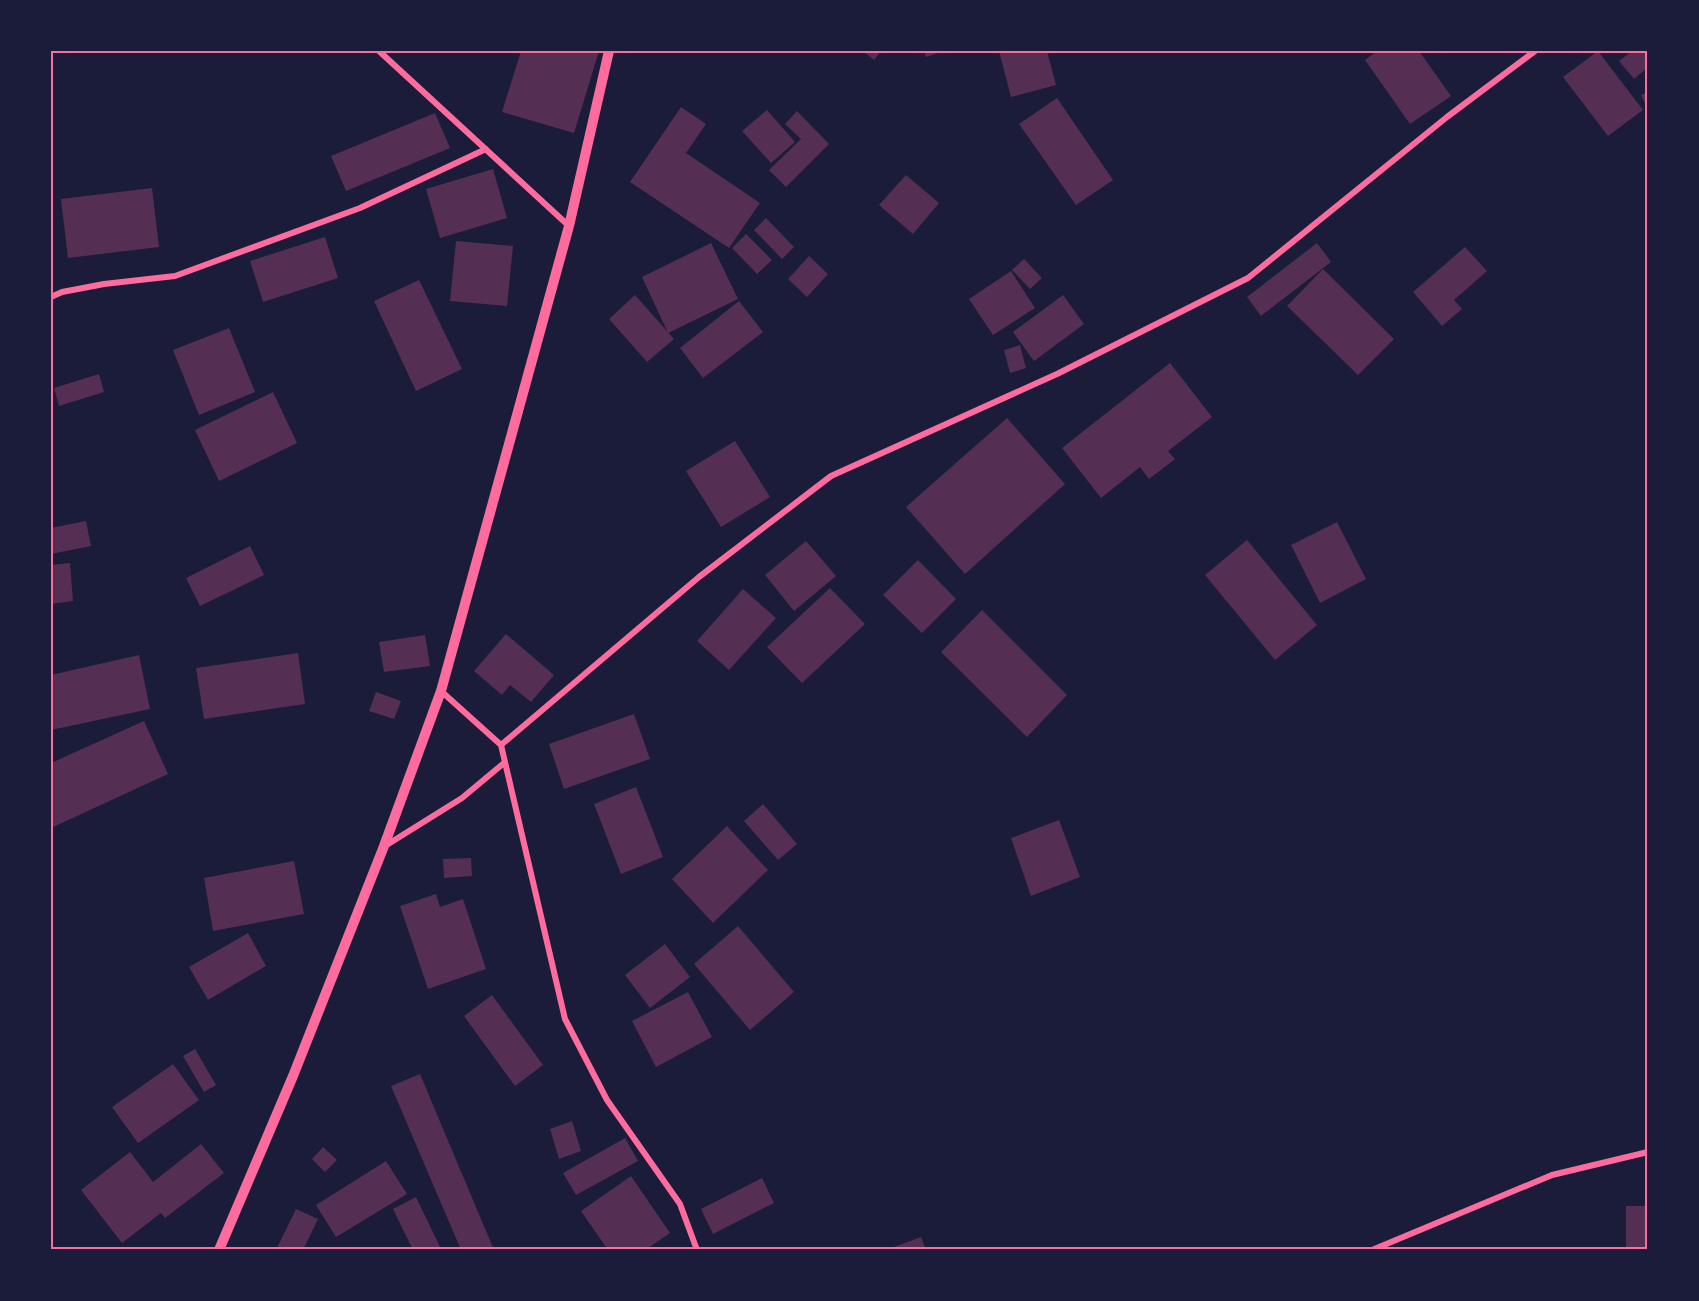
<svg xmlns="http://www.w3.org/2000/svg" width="1699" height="1301" viewBox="0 0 1699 1301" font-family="Poppins,sans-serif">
<rect width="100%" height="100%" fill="#1b1b3a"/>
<path fill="#542f53" d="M521,51H599L574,133L502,112Z
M863,51H881L874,60Z
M924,51H943L926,57Z
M999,51H1047L1056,85L1011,97Z
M1377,51H1419L1451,96L1410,124L1365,60Z
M1598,51L1643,110L1608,136L1563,77Z
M1632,51H1648V67L1634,79L1619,61Z
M1648,92V109L1641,95Z
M1057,98L1113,180L1076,205L1019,124Z
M681,107L706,124L686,153L760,203L729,248L630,182Z
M767,110L795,142L771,163L742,131Z
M797,111L829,144L786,187L769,170L801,139L785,124Z
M435,113L450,148L346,191L331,156Z
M493,169L507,218L440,238L426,189Z
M906,175L939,203L913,234L879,205Z
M152,188L159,247L68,258L61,199Z
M766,218L794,247L782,259L754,230Z
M746,234L772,260L757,274L732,248Z
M325,237L338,278L263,302L250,261Z
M456,241L513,246L507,306L450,301Z
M711,243L738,299L668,333L642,277Z
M1317,243L1331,262L1261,316L1247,297Z
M1465,247L1487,271L1454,300L1462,309L1442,326L1413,292Z
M809,256L828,274L807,297L788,279Z
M1024,259L1042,278L1030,289L1012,270Z
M1323,269L1394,339L1358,375L1287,306Z
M1011,271L1035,308L993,335L969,299Z
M419,280L462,369L416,391L374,301Z
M635,295L674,339L647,362L609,319Z
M1063,295L1084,324L1034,361L1013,332Z
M739,301L763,332L703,378L680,348Z
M229,328L255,392L199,415L173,350Z
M1020,345L1026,368L1010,373L1004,350Z
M1170,363L1212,417L1168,451L1175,459L1149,479L1140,467L1101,498L1062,448Z
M99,374L104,392L59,406L54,388Z
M273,392L297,443L219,481L195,430Z
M1007,418L1065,484L965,574L906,507Z
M735,441L770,497L721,527L686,471Z
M86,521L91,546L51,554V528Z
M1337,522L1366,579L1320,603L1291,545Z
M1247,540L1317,625L1275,660L1205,575Z
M806,541L836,576L794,611L765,575Z
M250,546L264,575L200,606L186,578Z
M918,560L956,599L922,633L883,595Z
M70,563L73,601L51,604V565Z
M830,588L865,624L802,683L767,647Z
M743,589L776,618L729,670L697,641Z
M982,610L1067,695L1027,737L941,652Z
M506,634L554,675L531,702L510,685L502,695L474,671Z
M425,635L430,666L384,672L379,642Z
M298,653L305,704L204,719L196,668Z
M139,655L150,709L51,730V675Z
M376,692L401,701L394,719L369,711Z
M634,714L650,759L564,789L549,744Z
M144,721L168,774L51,828V763Z
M636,787L663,857L621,874L594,804Z
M763,804L797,844L778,860L744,821Z
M1059,820L1080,877L1031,896L1011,838Z
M727,826L768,870L713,923L672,879Z
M471,858L472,876L444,878L443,859Z
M294,861L304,914L213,931L204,878Z
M436,894L440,907L463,899L486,969L428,989L400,906Z
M738,926L794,992L750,1030L694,964Z
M248,933L266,966L208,1000L189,967Z
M665,944L690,977L650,1008L625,975Z
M688,992L712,1037L656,1067L632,1021Z
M492,995L543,1065L515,1086L464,1016Z
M195,1049L216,1085L204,1092L183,1056Z
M173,1064L199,1100L138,1143L112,1107Z
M420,1074L494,1250H461L391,1086Z
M572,1121L581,1151L559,1159L550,1129Z
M625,1138L638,1161L576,1195L563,1173Z
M201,1144L224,1173L165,1218L161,1213L122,1243L81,1190L130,1152L153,1182Z
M323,1147L337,1160L325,1172L312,1159Z
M386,1161L407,1194L336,1237L316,1205Z
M631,1176L670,1233L645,1250H608L581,1211Z
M762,1178L774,1203L713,1234L701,1209Z
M416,1197L441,1249L438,1250H413L393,1209Z
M1626,1206H1648V1250H1626Z
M296,1209L318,1219L303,1250H276Z
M921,1237L926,1250H886Z"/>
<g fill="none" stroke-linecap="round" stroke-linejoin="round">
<path stroke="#ff6b9d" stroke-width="6" d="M379,51L569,226
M51,297L62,292L104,284L175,276L360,208L486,149
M441,691L501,745L565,1019L607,1100L680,1204L697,1250
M501,745L699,577L831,476L1057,374L1248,278L1447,117L1535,51
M385,846L462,798L504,763
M1372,1250L1552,1175L1648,1152"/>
<path stroke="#ff6b9d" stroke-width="10" d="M219,1250L293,1076L384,846L441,691L569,226L609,51"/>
</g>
<rect width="1699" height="1301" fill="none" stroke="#1b1b3a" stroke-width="105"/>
<rect x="52" y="52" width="1594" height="1196" fill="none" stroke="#ff6b9d" stroke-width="2"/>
</svg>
